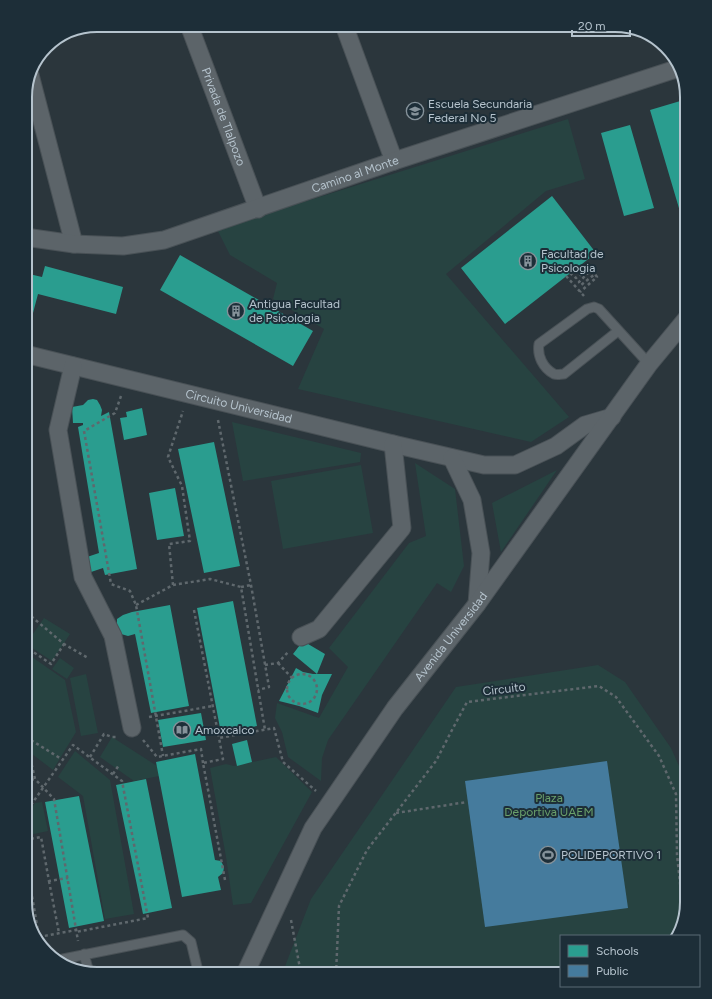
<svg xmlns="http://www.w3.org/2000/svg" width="712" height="999" viewBox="0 0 712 999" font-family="Figtree,sans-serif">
<rect width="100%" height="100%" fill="#2b363c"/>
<path fill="#274341" d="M568,119L585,179L546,191L446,274L569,417L531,442L298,389L324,329L273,299L277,283L230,255L217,229Z
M232,422L361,453L360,462L243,481Z
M415,463L455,489L464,566L451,592L437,583L328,740L322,758L321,781L288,757L282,732L275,718L277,703L319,718L348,667L329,648L409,543L426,536Z
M361,465L373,533L283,549L271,481Z
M557,470L501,552L492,503Z
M44,618L70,634L52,661L26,644Z
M25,652L65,680L76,732L53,770L32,754L25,717Z
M60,658L74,668L67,679L52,669Z
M598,665L625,682L671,748L687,784V902L678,936H561V974H282L311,899L456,687Z
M86,674L98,733L81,736L70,678Z
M112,737L157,766L159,776L134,781L100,757Z
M75,751L110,780L134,914L105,919L83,796L58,777Z
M276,757L312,792L251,903L233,905L226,857L210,768L226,764L234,766Z
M42,802L48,831L29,835L26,817L35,803Z"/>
<path fill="#2a9d8f" d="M687,99V213L681,215L650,110Z
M630,125L654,208L624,216L601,133Z
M552,196L596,253L505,324L461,268Z
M180,255L313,331L293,366L160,290Z
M45,266L123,287L116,314L38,294L33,313L25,311V273L42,277Z
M93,399L97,400L100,405L102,410L101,416L109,412L137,569L105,575L103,568L91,572L87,557L99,553L78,427L83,425V423H73L72,407L83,405L88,400Z
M142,408L147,435L124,440L120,418L127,417L126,412Z
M214,442L240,566L204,573L178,449Z
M175,488L184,536L157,540L149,493Z
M233,601L257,726L221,733L197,608Z
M170,605L189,706L151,713L135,634L128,636L121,634L117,627V619L123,615L132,612Z
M303,641L325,654L317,674L293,654Z
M296,668L303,672L313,674H332L322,695L318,713L299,706L279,701Z
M201,713L206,740L163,747L158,720Z
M247,740L252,762L237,766L232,744Z
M195,754L215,860L221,861L224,867L223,873L218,877L221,890L182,897L156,762Z
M146,779L172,908L143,914L116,785Z
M25,780L28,792L25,796Z
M79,796L104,921L69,928L45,802Z
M25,891L33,928H32L25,902Z"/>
<path fill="#457b9d" d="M607,761L628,908L485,927L465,781Z"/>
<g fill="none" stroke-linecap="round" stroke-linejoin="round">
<defs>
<path id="lane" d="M618,331L564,374C561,374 557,375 554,374C543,368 537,356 539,344L587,309L594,307L599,309L649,364
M84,954L89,973
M57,961L63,959L183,935L191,942L197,967V974"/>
<g id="street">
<path id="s1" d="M189,25L258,209"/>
<path d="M344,25L394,161"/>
<path d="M30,75L74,244"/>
<path id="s2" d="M25,237L74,244L123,246L164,240L394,161L679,68"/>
<path id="s3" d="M25,354L393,444L484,465H515L556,446L585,425L612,417"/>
<path d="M73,366L58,430L83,577L113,636L132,728"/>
<path d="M452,458L472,500L481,553L477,604"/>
<path d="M301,637L319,629L402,528L393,444"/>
<path id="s4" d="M245,974L313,828L395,708L477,604L649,364L687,318"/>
</g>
</defs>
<use href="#lane" stroke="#495156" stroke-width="11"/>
<use href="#street" stroke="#495156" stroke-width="19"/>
<path stroke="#5f686d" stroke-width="2.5" stroke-dasharray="3 3" stroke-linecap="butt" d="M570,273L576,278L592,266L593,268L579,282L581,285L595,274L597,277L580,292
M566,276L584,296
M121,396L115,413L84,431L111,584L130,591L136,605L163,756
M218,420L251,585L269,687L258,690
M173,585L210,579L241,587L265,730
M241,587L251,585
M136,605L173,585L169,544L190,541L182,486L168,457L183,411
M194,610L219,738
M25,617H32L64,644L88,658
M25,641L31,629L26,626L32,617
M25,649L26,647L51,664L64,644
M278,663L292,678
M265,665L278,663L289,651
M287 689a15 15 0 1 1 30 0a15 15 0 1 1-30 0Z
M149,717L213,706
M25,735L35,779L54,799L78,941
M26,737L63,760
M143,740L157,757L201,749L203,763
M90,757L104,734L112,737H117
M113,774L119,765
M25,781L35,779
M25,806L31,805L73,745L122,781L148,918L76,932
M396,813L467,802
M25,840L41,837L49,881L68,878
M25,855L39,937L35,938
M225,880L203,763L223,759L219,738L274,728L283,762L316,791
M49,881L59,933
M291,920L301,974
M39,937L76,930
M336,974L339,906L367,850L436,761L452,730L467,702L599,686L616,697L659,756L676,794L677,855L682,901L685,911"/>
<use href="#lane" stroke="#5c6469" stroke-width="9"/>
<use href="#street" stroke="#5c6469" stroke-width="17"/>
</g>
<defs>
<symbol id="school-ring" viewBox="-11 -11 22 22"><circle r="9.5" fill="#1d2e38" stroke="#85929a" stroke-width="1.5"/><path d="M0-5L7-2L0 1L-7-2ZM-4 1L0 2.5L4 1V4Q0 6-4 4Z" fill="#85929a"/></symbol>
<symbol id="building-ring" viewBox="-11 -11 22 22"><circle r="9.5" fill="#1d2e38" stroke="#85929a" stroke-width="1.5"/><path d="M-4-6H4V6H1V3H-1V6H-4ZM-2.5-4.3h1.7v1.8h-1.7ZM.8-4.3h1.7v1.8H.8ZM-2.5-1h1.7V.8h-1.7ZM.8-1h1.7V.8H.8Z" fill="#85929a"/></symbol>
<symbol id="library-ring" viewBox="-11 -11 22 22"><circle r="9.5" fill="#1d2e38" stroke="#85929a" stroke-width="1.5"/><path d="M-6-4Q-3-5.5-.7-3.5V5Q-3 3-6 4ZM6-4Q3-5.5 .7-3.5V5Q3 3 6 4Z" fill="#85929a"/></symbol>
<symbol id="stadium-ring" viewBox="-11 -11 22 22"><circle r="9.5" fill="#1d2e38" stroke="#85929a" stroke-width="1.5"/><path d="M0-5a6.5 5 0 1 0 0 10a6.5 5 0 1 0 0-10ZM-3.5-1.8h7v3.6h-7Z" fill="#85929a"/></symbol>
</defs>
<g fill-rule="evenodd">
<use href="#school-ring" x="405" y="101" width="20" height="20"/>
<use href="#building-ring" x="518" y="251" width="20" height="20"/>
<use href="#building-ring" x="226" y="301" width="20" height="20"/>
<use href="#library-ring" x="172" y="720" width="20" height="20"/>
<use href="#stadium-ring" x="538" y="845" width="20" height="20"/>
</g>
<g text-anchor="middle" stroke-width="4" stroke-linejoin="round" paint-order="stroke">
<g font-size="12" fill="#b5c3cd" stroke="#1d2e38" text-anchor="start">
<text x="428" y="108">Escuela Secundaria<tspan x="428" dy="14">Federal No 5</tspan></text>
<text x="541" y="258">Facultad de<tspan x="541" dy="14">Psicologia</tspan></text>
<text x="249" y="308">Antigua Facultad<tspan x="249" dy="14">de Psicologia</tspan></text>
<text x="195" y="734">Amoxcalco</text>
<text x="561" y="859">POLIDEPORTIVO 1</text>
</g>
<g font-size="12" fill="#b5c3cd" stroke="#1d2e38">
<text dy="4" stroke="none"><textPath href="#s1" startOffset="98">Privada de Tlalpozo</textPath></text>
<text dy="4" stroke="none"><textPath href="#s2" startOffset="342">Camino al Monte</textPath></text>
<text dy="4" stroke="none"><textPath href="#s3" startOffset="220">Circuito Universidad</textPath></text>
<text dy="4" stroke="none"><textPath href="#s4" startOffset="397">Avenida Universidad</textPath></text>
<text transform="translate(504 689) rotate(-7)" y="4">Circuito</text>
</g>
<g font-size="12" fill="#6aa06b" stroke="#1d2e38">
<text x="549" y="802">Plaza<tspan x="549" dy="14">Deportiva UAEM</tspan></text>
</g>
</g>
<path d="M0 0H712V999H0ZM97 32H615A65 65 0 0 1 680 97V902A65 65 0 0 1 615 967H97A65 65 0 0 1 32 902V97A65 65 0 0 1 97 32Z" fill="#1d2e38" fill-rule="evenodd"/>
<path fill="none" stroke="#b5c3cd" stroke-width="2" d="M97 32H615A65 65 0 0 1 680 97V902A65 65 0 0 1 615 967H97A65 65 0 0 1 32 902V97A65 65 0 0 1 97 32Z"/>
<rect x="560" y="935" width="140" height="52" fill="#1d2e38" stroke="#5a6a74"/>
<rect x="568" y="945" width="20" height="12" fill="#2a9d8f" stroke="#5a6a74"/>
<text x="596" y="955" font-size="12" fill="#b5c3cd">Schools</text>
<rect x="568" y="965" width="20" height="12" fill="#457b9d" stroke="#5a6a74"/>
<text x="596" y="975" font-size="12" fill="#b5c3cd">Public</text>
<path d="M572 30v6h58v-6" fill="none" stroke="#b5c3cd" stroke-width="2"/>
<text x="578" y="30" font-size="12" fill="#b5c3cd" stroke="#1d2e38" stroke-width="3" paint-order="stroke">20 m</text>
</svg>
